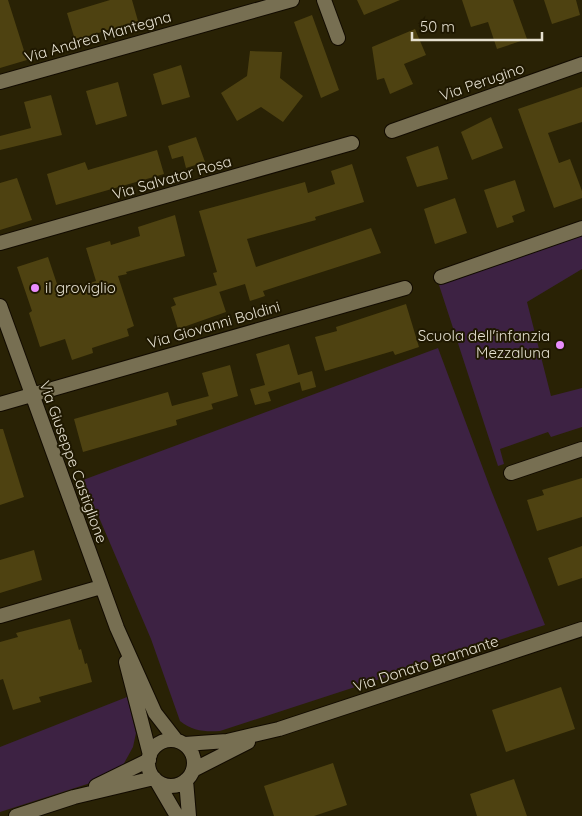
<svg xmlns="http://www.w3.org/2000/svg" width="582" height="816" viewBox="0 0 582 816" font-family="Quicksand,sans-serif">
<rect width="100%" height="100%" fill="#292205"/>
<path fill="#3d2243" d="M582,236V269L527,302L551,396L582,388V427L551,437L548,432L500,449L504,464L498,466L439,285Z
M438,348L491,490L545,625L220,731C205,732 192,731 180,721L151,639L83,480Z
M127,697L136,733L133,747L122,767L103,779L0,812V747Z"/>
<path fill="#4e4211" d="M0,0H8L27,60L0,68Z
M110,0H132L138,21L75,40L67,13Z
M357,0H400L364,15Z
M462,0H513L527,39L497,49L488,22L471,27Z
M544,0H576L580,15L552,24Z
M312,15L339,90L321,98L294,22Z
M415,29L426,55L404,64L413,84L390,94L384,78L377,80L372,47Z
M250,51L282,52L280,78L303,96L283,122L261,107L237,121L221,93L247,76Z
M181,65L190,97L162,105L153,74Z
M118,82L127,116L96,125L86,91Z
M582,87V122L548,133L559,163L570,159L582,191V198L554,208L518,109Z
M51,95L62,135L0,150V136L31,128L24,102Z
M491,117L503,148L472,160L461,132Z
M196,137L205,162L186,168L183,156L172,159L168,146Z
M438,146L448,179L417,187L406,157Z
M157,150L164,174L56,205L47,174L85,162L88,170Z
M352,164L364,202L315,217L316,220L247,239L256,267L371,228L381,253L263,291L265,296L250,301L245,284L219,292L213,273L217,272L199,211L305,182L308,193L335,184L331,171Z
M17,178L32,220L0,230V183Z
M515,180L525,211L512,216L514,222L497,228L484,190Z
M455,198L467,233L435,244L424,209Z
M175,215L185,256L126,272L127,274L118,276L134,326L127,329L129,336L92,348L93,353L72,360L65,339L40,347L29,313L32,311L17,267L48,257L60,293L96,281L86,248L110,241L111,245L140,236L138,227Z
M217,285L226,312L178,329L171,307L176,305L173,298Z
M406,304L419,347L395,355L393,351L325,371L315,337L337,331L336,327Z
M289,344L300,382L268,392L271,401L255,405L250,389L265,385L256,354Z
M230,365L238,396L211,404L202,373Z
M312,371L316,387L302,391L298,375Z
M168,392L172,406L209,396L213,409L176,420L177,425L83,452L74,419Z
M0,429H3L24,497L0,505Z
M582,478V517L537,531L527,500L544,495L542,490Z
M582,546V578L558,586L548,558Z
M34,550L42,580L0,593V560Z
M70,619L79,650L81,649L85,664L87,663L92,682L39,697L41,702L13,710L3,679L0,680V642L18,637L16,633Z
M561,687L575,729L506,752L492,710Z
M333,763L347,805L314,816H274L264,786Z
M514,779L527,816H477L470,794Z"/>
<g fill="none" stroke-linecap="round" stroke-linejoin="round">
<defs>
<path id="minor" d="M324,0L338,38
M0,82L292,0
M392,131L582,64
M0,243L352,143
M441,277L582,228
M0,306L117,628L155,713L176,740
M0,404L405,288
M511,473L582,449
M0,616L101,587
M126,662L150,755
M148 763a23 23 0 1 1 46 0a23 23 0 1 1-46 0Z
M185,744L227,741L279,729L582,629
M193,770L248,742
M156,780L177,816
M186,780L189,816
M96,786L149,760
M16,816L74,797L154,778"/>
</defs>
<use href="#minor" stroke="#120b00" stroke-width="16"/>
<use href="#minor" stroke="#776f52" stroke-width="14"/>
</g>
<g fill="#ea8dfd" stroke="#1f1800" stroke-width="2">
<circle cx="35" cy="288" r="5"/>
<circle cx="560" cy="345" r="5"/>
</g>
<g text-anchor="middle" stroke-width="4" stroke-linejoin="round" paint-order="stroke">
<g font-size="15" fill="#e5e0d0" stroke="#1f1800">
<text transform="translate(98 37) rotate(-16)" y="5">Via Andrea Mantegna</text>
<text transform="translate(482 82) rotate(-19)" y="5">Via Perugino</text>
<text transform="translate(172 178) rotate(-16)" y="5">Via Salvator Rosa</text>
<text transform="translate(214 325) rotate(-16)" y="5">Via Giovanni Boldini</text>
<text transform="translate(73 462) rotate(70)" y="5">Via Giuseppe Castiglione</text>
<text transform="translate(426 664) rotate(-18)" y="5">Via Donato Bramante</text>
</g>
<g font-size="15" fill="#e5e0d0" stroke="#1f1800" text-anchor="start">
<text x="45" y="293">il groviglio</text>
<text x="550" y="341" text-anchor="end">Scuola dell'infanzia<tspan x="550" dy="17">Mezzaluna</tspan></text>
</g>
</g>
<path d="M412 32v8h130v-8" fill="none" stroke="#e5e0d0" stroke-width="2.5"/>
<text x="420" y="32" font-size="15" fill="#e5e0d0" stroke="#1f1800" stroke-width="4" paint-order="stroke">50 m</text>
</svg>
